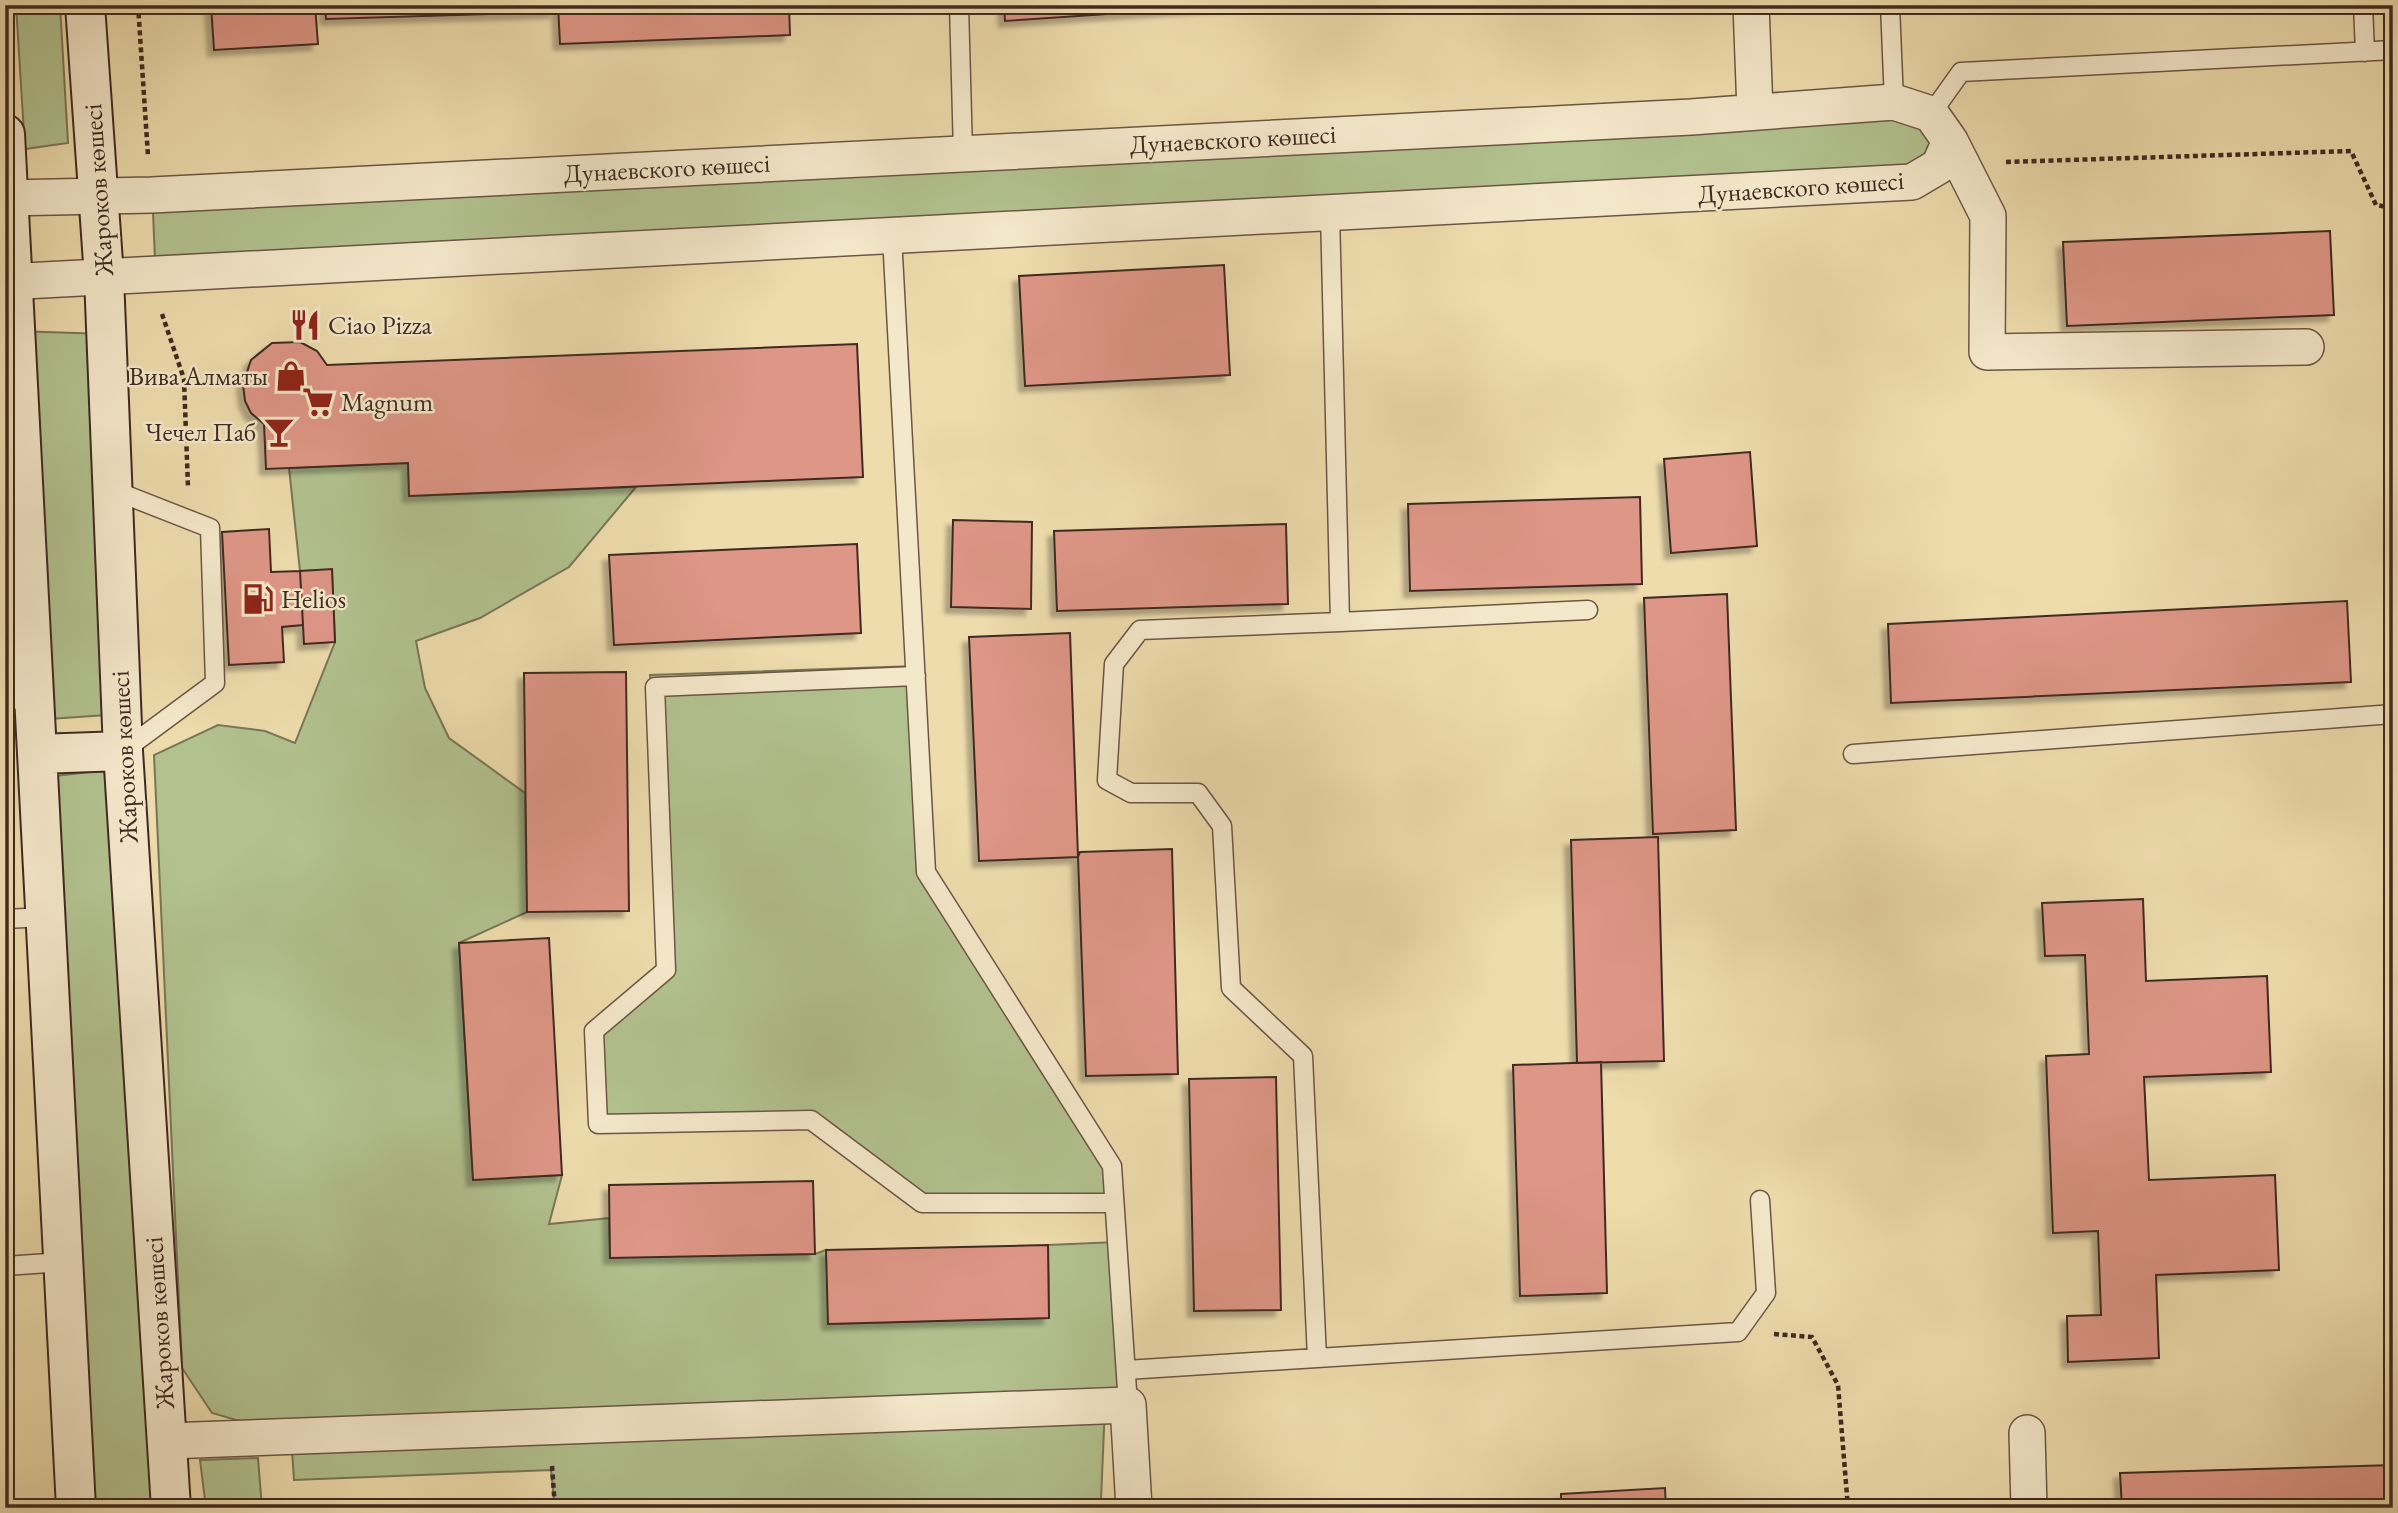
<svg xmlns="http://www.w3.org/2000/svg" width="2398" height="1513" viewBox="0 0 2398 1513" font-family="'EB Garamond',serif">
<defs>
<filter id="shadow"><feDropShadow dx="-6" dy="6" stdDeviation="2" flood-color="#0004"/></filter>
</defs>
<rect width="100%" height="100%" fill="#eedcad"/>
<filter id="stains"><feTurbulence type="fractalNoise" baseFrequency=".00286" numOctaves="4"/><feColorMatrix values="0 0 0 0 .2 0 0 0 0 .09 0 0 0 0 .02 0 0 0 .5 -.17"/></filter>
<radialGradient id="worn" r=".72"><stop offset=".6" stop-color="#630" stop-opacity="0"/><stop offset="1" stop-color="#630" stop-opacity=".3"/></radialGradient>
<path fill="#b2c28f" stroke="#797658" stroke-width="2" d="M16,5H60L68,143L25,149Z
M1931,114L1939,166L155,260L153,212Z
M14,331L106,334L121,714L35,720Z
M408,463L410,496L636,487L569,567L480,618L416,641L425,688L449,738L525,793L527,912L459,943L473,1180L562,1175L549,1224L609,1218L610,1257L815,1254L826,1250L829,1324L1049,1318L1048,1245L1117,1242L1128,1405L1105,1406L1101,1500L1091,1508H555L551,1470L294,1480L291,1436L212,1413L182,1368L154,755L218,725L265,731L295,743L335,642L332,570L300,571L289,468Z
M915,666L926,872L1112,1166L1114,1203H922L811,1120L598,1124L594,1031L666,970L650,675Z
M124,768L171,1508H78L38,778Z
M258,1458L262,1508H206L200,1460Z"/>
<path fill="#de9686" stroke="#402a22" stroke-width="2" filter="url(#shadow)" d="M211,5H315L318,44L214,50Z
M325,5H555V12L326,19Z
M558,5H789L790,35L560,44Z
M1004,5H1242L1005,21Z
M2330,231L2334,315L2067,326L2063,242Z
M1224,265L1230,375L1025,386L1019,276Z
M300,342L317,351L327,365L857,344L863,477L409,496L408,463L266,469L264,424L251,413L245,401L243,384L251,360L272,343Z
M1750,452L1757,546L1671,553L1664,459Z
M1640,497L1642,584L1410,591L1408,504Z
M953,520L1032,522L1031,609L951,607Z
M1286,524L1288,604L1057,611L1054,531Z
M269,529L271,572L300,571L303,625L282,627L284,662L229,665L222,532Z
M857,544L861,633L614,645L609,555Z
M332,569L335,642L304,644L300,571Z
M1727,594L1736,830L1653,834L1644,598Z
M2347,601L2351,682L1891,703L1888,624Z
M1070,633L1078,857L979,861L969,637Z
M626,672L629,911L527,912L524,673Z
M1658,837L1664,1061L1577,1063L1571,840Z
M1172,849L1178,1074L1086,1076L1078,857L1080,852Z
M2143,899L2146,981L2267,976L2271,1072L2144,1077L2149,1180L2275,1175L2279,1270L2156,1275L2159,1358L2068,1362L2067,1316L2101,1315L2098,1231L2053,1233L2046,1056L2089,1054L2085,955L2045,956L2042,903Z
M549,938L562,1175L473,1180L459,943Z
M1601,1062L1607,1293L1520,1296L1513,1065Z
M1276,1077L1281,1310L1194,1311L1189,1079Z
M813,1181L815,1254L610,1258L609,1185Z
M1048,1245L1049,1318L828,1324L826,1250Z
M2393,1465V1508H2122L2120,1473Z
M1665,1488L1666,1508H1561V1494Z"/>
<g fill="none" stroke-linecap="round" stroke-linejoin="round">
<defs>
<path id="lane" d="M959,5L963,153
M1890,5L1894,102
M2363,5L2365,52
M1931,114L1961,72L2393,50
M1330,213L1340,622L1140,630L1114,664L1107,780L1131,793H1198L1222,826L1231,988L1303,1056L1317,1358L1738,1332L1766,1293L1760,1200
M892,236L926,872L1112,1166L1128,1405
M113,490L210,528L215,683L123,751
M1340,622L1588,610
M916,676L655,687L666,970L594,1031L598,1124L811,1120L922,1203H1114
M5,700L34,699
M1853,754L2393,714
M5,919L45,917
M5,1266L63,1262
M1126,1370L1317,1358"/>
<path id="street" d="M1751,5L1755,111
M1950,141L1988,216L1987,352L2306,347
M5,198L152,195L1691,117L1894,102L1931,114L1950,141L1939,166L1912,182L5,282
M2027,1433L2029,1508
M167,1441L1128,1405L1134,1508"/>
<path id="secondary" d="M85,5L104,277L123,751L171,1508
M5,134L76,1508
M37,754L123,751"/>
</defs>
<use href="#lane" stroke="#6c5645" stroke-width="21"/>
<use href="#street" stroke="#6c5645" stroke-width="38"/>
<use href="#secondary" stroke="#402a22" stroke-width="42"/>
<path stroke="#402a22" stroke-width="4.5" stroke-dasharray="5 3.5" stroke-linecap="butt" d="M138,5L148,156
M2006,162L2351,151L2376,205L2393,208
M162,314L184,379L188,487
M1774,1334L1812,1337L1838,1385L1848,1508
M552,1466L555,1508"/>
<use href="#lane" stroke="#f4e8ca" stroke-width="18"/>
<use href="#street" stroke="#f4e8ca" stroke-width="35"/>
<use href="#secondary" stroke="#f4e8ca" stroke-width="38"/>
</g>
<defs>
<symbol id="restaurant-bare" viewBox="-9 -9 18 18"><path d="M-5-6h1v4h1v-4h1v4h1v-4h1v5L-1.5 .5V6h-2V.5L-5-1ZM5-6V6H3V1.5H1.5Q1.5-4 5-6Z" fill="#8f2418" stroke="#f4e8ca" stroke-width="2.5" paint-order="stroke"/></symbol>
<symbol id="shop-bare" viewBox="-9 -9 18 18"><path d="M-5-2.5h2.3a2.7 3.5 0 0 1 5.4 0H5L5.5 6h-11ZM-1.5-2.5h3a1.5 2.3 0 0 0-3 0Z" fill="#8f2418" stroke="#f4e8ca" stroke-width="2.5" paint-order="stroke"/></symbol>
<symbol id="supermarket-bare" viewBox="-9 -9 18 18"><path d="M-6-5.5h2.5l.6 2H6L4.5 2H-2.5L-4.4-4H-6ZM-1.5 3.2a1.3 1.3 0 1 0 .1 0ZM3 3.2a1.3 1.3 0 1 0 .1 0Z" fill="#8f2418" stroke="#f4e8ca" stroke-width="2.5" paint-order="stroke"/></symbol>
<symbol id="bar-bare" viewBox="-9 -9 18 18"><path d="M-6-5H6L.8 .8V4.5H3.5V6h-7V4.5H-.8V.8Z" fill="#8f2418" stroke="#f4e8ca" stroke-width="2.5" paint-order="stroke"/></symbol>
<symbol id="fuel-bare" viewBox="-9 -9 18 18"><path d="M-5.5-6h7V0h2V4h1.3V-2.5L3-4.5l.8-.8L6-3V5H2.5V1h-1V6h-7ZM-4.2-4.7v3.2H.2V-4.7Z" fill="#8f2418" stroke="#f4e8ca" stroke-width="2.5" paint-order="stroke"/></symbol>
</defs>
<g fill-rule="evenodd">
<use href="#restaurant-bare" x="283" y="303" width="44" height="44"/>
<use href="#shop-bare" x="269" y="354" width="44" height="44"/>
<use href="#supermarket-bare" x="296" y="380" width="44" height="44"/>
<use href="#bar-bare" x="257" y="410" width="44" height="44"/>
<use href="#fuel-bare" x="236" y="577" width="44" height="44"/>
</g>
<g text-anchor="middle" stroke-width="5" stroke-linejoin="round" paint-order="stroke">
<g font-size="26" fill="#402a22" stroke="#f4e8ca">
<text transform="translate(1233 139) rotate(-3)" y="9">Дунаевского көшесі</text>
<text transform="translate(667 168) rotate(-3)" y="9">Дунаевского көшесі</text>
<text transform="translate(1801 187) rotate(-4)" y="9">Дунаевского көшесі</text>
<text transform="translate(98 190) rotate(-94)" y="9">Жароков көшесі</text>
<text transform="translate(124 757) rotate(-93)" y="9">Жароков көшесі</text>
<text transform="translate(159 1323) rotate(-94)" y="9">Жароков көшесі</text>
</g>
<g font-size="26" fill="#402a22" stroke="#f4e8ca" text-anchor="start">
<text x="328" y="334">Ciao Pizza</text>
<text x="268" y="385" text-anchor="end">Вива Алматы</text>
<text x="341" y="411">Magnum</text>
<text x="256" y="441" text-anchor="end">Чечел Паб</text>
<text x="281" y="608">Helios</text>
</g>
</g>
<rect width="2398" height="1513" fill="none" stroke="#eedcad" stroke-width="28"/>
<rect x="7" y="7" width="2384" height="1499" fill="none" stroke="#402a22" stroke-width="3.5"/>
<rect x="14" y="14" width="2370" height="1485" fill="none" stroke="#402a22" stroke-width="2"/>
<rect width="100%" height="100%" filter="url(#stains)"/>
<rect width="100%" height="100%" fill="url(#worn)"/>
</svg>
